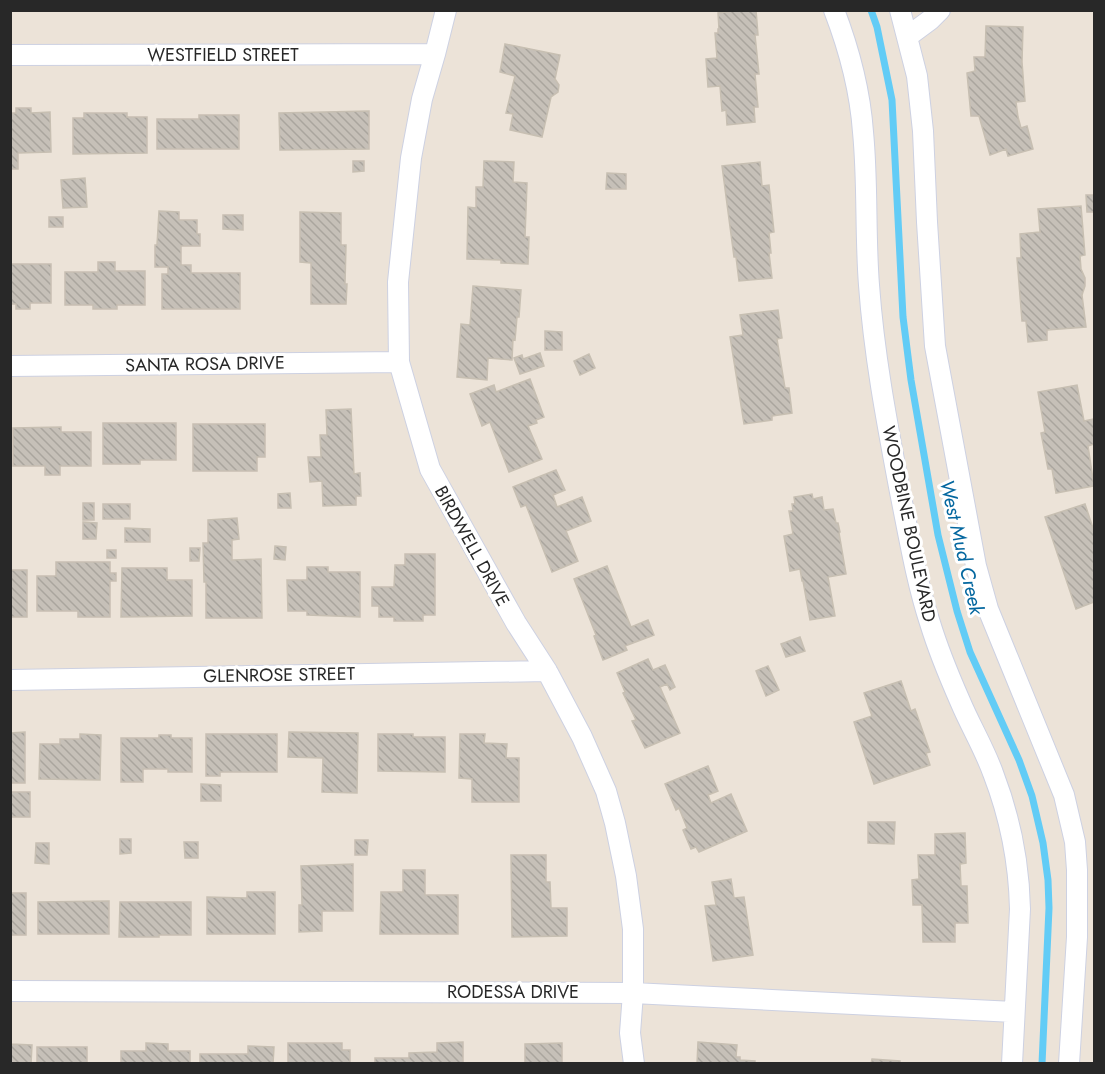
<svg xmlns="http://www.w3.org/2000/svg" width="1105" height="1074" viewBox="0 0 1105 1074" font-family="Jost,sans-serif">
<defs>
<pattern id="building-back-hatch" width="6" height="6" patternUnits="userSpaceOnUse" patternTransform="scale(1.5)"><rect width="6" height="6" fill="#c6c0b8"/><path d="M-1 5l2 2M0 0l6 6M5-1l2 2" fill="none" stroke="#aaa59e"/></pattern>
</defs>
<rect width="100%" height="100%" fill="#ece3d8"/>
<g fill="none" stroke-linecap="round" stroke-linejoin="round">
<path stroke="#62ccf6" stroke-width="7" d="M871,10L877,27L892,100L903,317L911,380L938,535L957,611L970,652L1019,760L1032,796L1043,843L1048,880L1049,908L1042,1064"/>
</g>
<path fill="url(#building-back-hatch)" stroke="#c7bfb2" stroke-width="1.5" d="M742,10H756L758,35H755L759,74H755L758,107H754L755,122L727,125L726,110L722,111L720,86L708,87L706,59L717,58L715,33H718V29H719L718,13Z
M986,26L1023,27L1022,62L1025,101L1016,102L1018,117L1021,128L1027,126L1033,149L1008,156L1006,149L990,155L979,116H971L967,73L975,71L974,57H985Z
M505,44L560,55L555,79L559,85L558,92L551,97L542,137L510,130L513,114L506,113L515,76L500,72Z
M16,108H31V113L50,112L51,152L18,153V169H10V113H16Z
M369,111V149L280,150L279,113Z
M84,113H127V117H147V153L73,154V118H84Z
M199,115H239V149H157V119H199Z
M353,161H364V171L353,172Z
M484,161L514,162L513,182L527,183L525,237H529L528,264L501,263V260L467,259L468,207L476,208V187H483Z
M760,162L762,186L769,185L774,232L769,233L771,253H769L772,278L739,281L736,257H734L722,166Z
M607,173L626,174V189H606Z
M85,178L87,207L63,208L61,180Z
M1086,195H1094V212H1087Z
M1081,206L1085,255L1080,256L1081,269L1085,278V286L1082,295L1086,327L1047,330V340L1028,342L1026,321H1022L1017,258H1021L1020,234L1040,232L1038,209Z
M159,211L179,212V220H197V234H200V246H181V265H191V273H240V309H162V274H168V267H155V245H157Z
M300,212L341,213V245H346L345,284H347L346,304H311V263L300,262Z
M223,215H243V230L223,229Z
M49,217H63V227H49Z
M98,262H115V271H145V305H117V309H93V305H65V272H98Z
M10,264H51V303H30V309H16V304H10Z
M473,286L521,290L519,317H517L515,340L513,339L512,360L488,358L487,380L457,377L461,324L470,325Z
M778,310L782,338L777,339L785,388H789L792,413L772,416V420L744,424L730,337L743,335L740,315Z
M545,331L562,332V350H545Z
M540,353L544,366L520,374L514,358L522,355L523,359Z
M589,354L595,368L580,375L574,361Z
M530,379L544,417L536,420L537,423L528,426L542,459L509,472L490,422L482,426L470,394L494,385L496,392Z
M1077,385L1084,421L1094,419V444L1088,446L1094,486L1056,493L1052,469H1048L1041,433L1045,432L1038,392Z
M351,409L354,474L360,473L361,496H356V505L323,506L322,481L310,482L308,457H321L320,435H327L326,410Z
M103,423H176V460H140V464H103Z
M193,424H265V457H257V471H193Z
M61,427V432H91V466H60V475H45V466H13V428Z
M556,470L565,490L553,495L557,507L582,497L591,521L566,531L578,561L552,572L526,505L521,507L513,487Z
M290,493L291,508H278V494Z
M812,494L813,499L822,497L824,510L833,509L836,523H838L840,532L839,533L846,574L828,577L835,616L810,620L803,581H802L800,569L790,571L784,536L793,534L789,511H793L792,504H795L794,497Z
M83,503H94V520H83Z
M103,504H130V519H103Z
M1085,504L1094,531V602L1076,609L1045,517Z
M237,518L239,539L232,540V560L261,559L262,618H206V582H204L203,543H208V520Z
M83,522L97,523L96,539H83Z
M125,528L150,529V542H125Z
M275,546L286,547L285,560L274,559Z
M190,548H200L199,561H190Z
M107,550H116V558H107Z
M405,554H435V615H423V621H394V617H379V606H372V587H394L395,565H405Z
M56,562H110V573H116V581H110V617H78V611H37V576H56Z
M607,566L631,627L648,620L654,635L625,646L627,650L603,660L594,636L596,635L574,579Z
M307,567H328V572H360V617L307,615V611H288L287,580H307Z
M122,568H167V580H192V616L121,617Z
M10,570H27V617H10Z
M800,637L805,651L786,657L781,644Z
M648,659L653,670L665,665L675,687L670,690L667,684L660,687L680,733L645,748L632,721L636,720L623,693L625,692L617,673Z
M768,666L779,690L766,696L756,671Z
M901,681L911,711L915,709L930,752L926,753L930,765L874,784L854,722L872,716L864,693Z
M25,732V783H10V733Z
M289,732L358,733L357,793L322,792L323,758L288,757Z
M80,734L101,735L100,780L39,779L40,744H60V739H80Z
M206,734H277V772H220V776H206Z
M378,734H413V737H445V772L378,771Z
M460,734H485L484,743L507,744L506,758H519V802H472V779L459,778Z
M159,735H171V738H192V772H168V769H143V782H121V738H159Z
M708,766L718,791L708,795L711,803L731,794L747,831L699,852L696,847L691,849L683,830L687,828L679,808L676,810L665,784Z
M201,784L221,785V801H201Z
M10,792H30V817H10Z
M868,822H895L894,844L868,843Z
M965,833L966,863L960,864L961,886H967L968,923H955V942H923L922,905H913L912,880L919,879L918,855H935V834Z
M120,839H131V853L120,854Z
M355,840H368L367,855H355Z
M184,842H198V858H185Z
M36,843H49V864L35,863Z
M511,855H546V882H550L551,908H567V936L512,937Z
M353,864V911H322V931L299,932V905H302L301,866Z
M403,870H425V895H458V934H380L381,892H403Z
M731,879L734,898L744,897L753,955L713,961L705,906L716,905L712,882Z
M247,892H275V934H207V897L247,898Z
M10,893H26V935H10Z
M109,901V934H38V902Z
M120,902H191V935H159V937H119Z
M10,1042L11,1044L32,1045L31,1064H10Z
M463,1042V1064H375V1058H409V1053L437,1052V1043Z
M698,1042L737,1045L736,1057H740V1060L755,1061V1064H697Z
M146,1043L168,1044V1051H190V1064H121V1051H146Z
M288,1043H342V1050H350V1064H288Z
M562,1043V1064H525V1044Z
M248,1046L274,1047L273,1064H200V1054H248Z
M37,1047H87V1064H37Z
M872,1059L900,1061V1064H871Z"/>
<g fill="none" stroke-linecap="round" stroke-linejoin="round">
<defs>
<path id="street" d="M446,10L435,54L422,99L411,158L398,282L399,362L430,469L516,623L547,671L582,737L606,791L615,823L626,876L633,929V993L630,1033L634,1064
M834,10C849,49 860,90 863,132C868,183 865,234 869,285C874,355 887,423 900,492C909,536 916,580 930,623C938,649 949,676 960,701C970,725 984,748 993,773C1010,817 1019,862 1020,909L1012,1064
M900,10L917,76L923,131L927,222L935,346L976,566L988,609L1064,795L1075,842L1077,870V937L1069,1064
M907,37L930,20L940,10
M10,55L435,54
M10,366L399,362
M10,680L547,671
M10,991L633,993L1014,1012"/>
</defs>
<use href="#street" stroke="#cdd1e2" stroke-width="22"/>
<use href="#street" stroke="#fff" stroke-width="20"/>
</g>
<g text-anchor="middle" stroke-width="6" stroke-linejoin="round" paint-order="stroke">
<g font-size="18" fill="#282828" stroke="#fff">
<text x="223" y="61">WESTFIELD STREET</text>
<text transform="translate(205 364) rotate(-1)" y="6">SANTA ROSA DRIVE</text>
<text transform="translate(909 524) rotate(78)" y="6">WOODBINE BOULEVARD</text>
<text transform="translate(472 546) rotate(61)" y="6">BIRDWELL DRIVE</text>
<text transform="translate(279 675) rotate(-1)" y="6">GLENROSE STREET</text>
<text x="513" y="998">RODESSA DRIVE</text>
</g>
<g font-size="20" font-style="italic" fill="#04679f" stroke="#fff">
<text transform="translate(962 547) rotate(77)" y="7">West Mud Creek</text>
</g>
</g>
<rect width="1105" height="1074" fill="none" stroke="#282828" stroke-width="24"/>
</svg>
